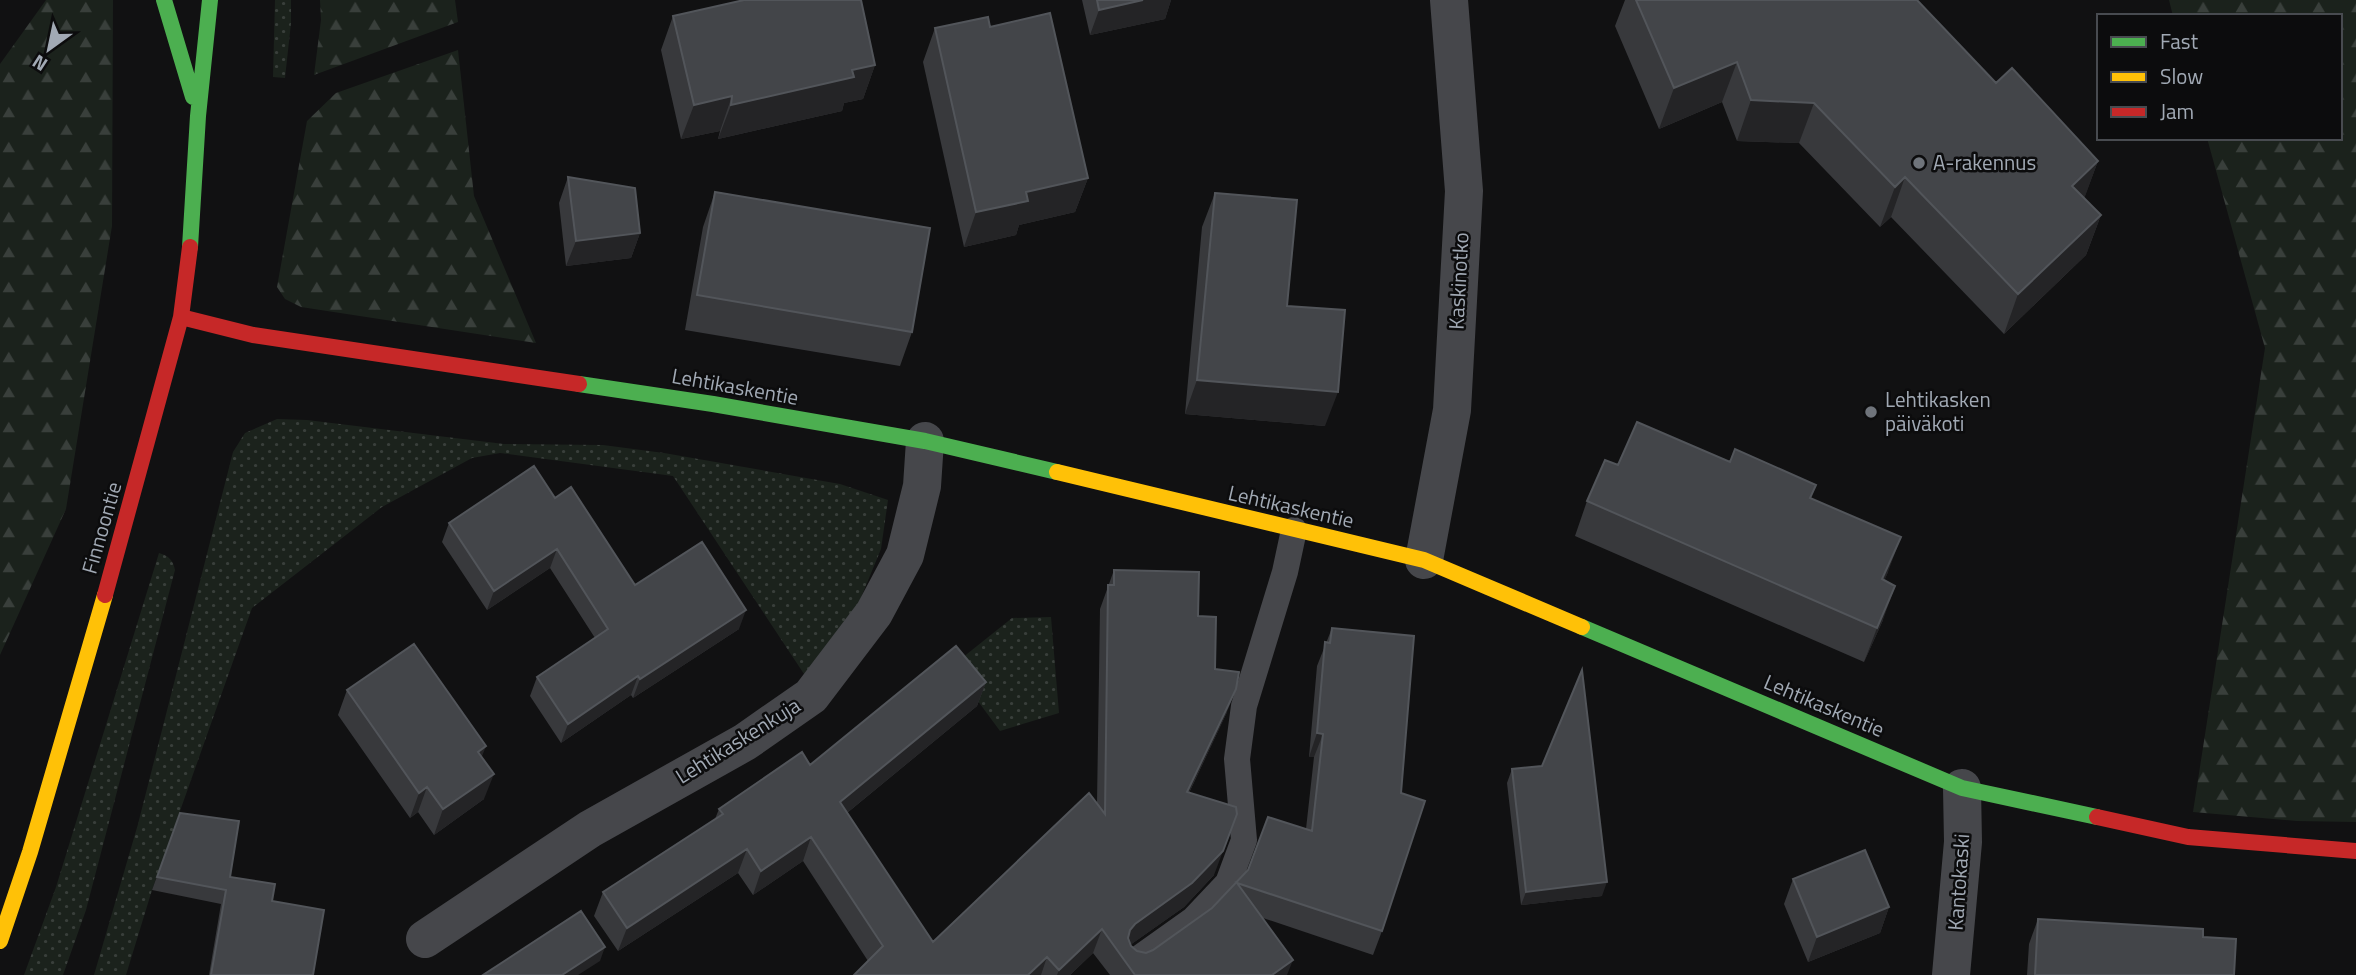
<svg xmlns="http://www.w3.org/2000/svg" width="2356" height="975" viewBox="0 0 2356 975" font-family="'Titillium Web',sans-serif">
<defs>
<pattern id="grass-dots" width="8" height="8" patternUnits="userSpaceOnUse" patternTransform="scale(1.75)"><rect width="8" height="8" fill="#1b221c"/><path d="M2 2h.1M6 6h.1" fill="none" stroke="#393f3b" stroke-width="1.8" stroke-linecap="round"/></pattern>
<pattern id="forest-firs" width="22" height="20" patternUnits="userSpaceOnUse" patternTransform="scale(1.75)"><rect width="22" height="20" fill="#1b221c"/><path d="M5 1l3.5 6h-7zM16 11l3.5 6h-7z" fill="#393f3b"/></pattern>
</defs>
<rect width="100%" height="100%" fill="#111112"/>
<path fill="url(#grass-dots)" d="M275,0H291V23L285,78L273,77Z
M277,419L307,420L504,444L603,445L664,453L840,484L888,500L881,549L853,617L804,674L673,476L500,453L472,458L382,507L252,608L152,890L126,975H94L138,824L233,452L245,433Z
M159,553C169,556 173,560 175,570L86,910L63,975H24L56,887Z
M1051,617L1059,713L1000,731L952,666L1012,618Z"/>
<path fill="url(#forest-firs)" d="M46,0H113L112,226L66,509L0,655V64Z
M320,0H455L458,22L314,75L321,20Z
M2169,0H2356V822L2297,821L2193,812L2265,348L2207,138H2340V16H2173Z
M458,50L474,196L536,343L301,307L285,299L277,287L307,121L336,93Z"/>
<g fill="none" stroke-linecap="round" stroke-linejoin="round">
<path stroke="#46474b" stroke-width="26" d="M1135,961L1194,919L1228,883L1244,840L1237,759L1244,706L1285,572L1294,530"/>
<path stroke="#46474b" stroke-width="38" d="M1424,560L1452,410L1464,191L1449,0
M425,939L590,829L745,742L811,696L874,613L905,555L922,486L925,441
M1951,975L1963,842L1962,788"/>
<path stroke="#4caf50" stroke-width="16" d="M164,0L193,97
M190,247L198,116L210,0
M579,384L713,404L925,441L1057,472
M1582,627L1962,788L2097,817"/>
<path stroke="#ffc107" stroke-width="16" d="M1057,472L1424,560L1582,627
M0,941L30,852L105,595"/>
<path stroke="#c62828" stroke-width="16" d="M181,317L253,335L579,384
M105,595L181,317L190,247
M2097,817L2188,837L2356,851"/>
</g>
<path fill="#38393c" d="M1082,0H1171L1165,19L1090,35Z
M1625,0H1917L1996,83L2098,161L2084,198L2101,215L2086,255L2004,334L1891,217L1880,227L1799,143L1737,141L1722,102L1659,129L1615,26Z
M673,16L875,65L863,99L844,103L842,111L718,139L720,131L681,139L661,50Z
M990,27L1088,178L1075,212L1019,225L1016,235L964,247L923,62L935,28Z
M568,177L640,233L631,258L566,266L559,203Z
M715,192L912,332L900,366L685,330L703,227Z
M1215,193L1287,306L1325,426L1185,414L1202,227Z
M1618,465L1811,498L1888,572L1884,580L1883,620L1864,662L1575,536L1587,501Z
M555,498L635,585L739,629L633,698L631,695L561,743L530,696L537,677L595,638L550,568L487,610L442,542L449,523Z
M1114,570L1198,616L1227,712L1189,793L1214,875L1184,907L1130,945L1137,951L1146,953L1153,950L1212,908L1248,870L1306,829L1314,757H1309L1317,666L1332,628L1382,931L1373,955L1263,918L1287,975H1110L1093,953L1070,975H854L868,961L803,861L753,895L738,873L618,951L594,916L603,892L715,819L719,809L986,682L977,706L847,813L933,942L1097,803L1100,609Z
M347,690L482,758L484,799L434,835L418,812L410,818L338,715Z
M1512,769L1602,896L1521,905L1507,783Z
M180,813L230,877L272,901L313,975H209L221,904L152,890Z
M1793,879L1889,907L1880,933L1808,962L1784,904Z
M2038,919L2203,937L2234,975H2027L2029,944Z"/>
<path fill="#242426" d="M1143,0H1171L1165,19L1090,35L1099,10Z
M1737,62L1722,102L1659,129L1674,88Z
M875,65L863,99L844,103L842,111L718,139L731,105L852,70Z
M732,96L720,131L681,139L694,105Z
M1751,100L1814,103L1799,143L1737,141Z
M2098,161L2083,202L2072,186Z
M1905,177L1891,217L1880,227L1895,187Z
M1088,178L1075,212L1019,225L1016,235L964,247L976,212L1026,192Z
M2101,215L2086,255L2004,334L2018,294Z
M640,233L631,258L566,266L576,241Z
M1197,380L1338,392L1325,426L1185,414Z
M1901,537L1888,572L1870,614L1882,579Z
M557,549L550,568L487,610L494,591Z
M1895,586L1883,620L1864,662L1877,628Z
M746,610L739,629L633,698L640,679Z
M638,676L631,695L561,743L568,724Z
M986,682L977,706L831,826L840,802Z
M1236,689L1227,712L1178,816L1187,792Z
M1317,733L1323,734L1314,757H1309Z
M486,746L476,772L478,752Z
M494,774L484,799L434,835L443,809Z
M427,787L418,812L410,818L419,793Z
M1237,814L1214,875L1184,907L1126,948L1130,930Z
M811,837L803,861L753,895L761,871Z
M747,849L738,873L618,951L627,928Z
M1607,882L1602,896L1521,905L1526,892Z
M1889,907L1880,933L1808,962L1817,937Z
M1102,929L1093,953L1070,975H1057L1059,970Z
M605,947L600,961L578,975H562Z
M1047,957L1041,975H1028Z
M1293,960L1287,975H1272Z"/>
<path fill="#434549" stroke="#52555a" stroke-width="2" d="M744,0H861L875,65L852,70L854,77L731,105L732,96L694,105L673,16Z
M1097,0H1143L1099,10Z
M1636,0H1917L1996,83L2012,68L2098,161L2072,186L2101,215L2018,294L1905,177L1895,187L1814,103L1751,100L1737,62L1674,88Z
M1050,13L1088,178L1026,192L1028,201L976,212L935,28L988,17L990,27Z
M568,177L635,188L640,233L576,241Z
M715,192L930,228L912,332L697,295Z
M1215,193L1297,200L1287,306L1345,310L1338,392L1197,380Z
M1637,422L1730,462L1735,449L1816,485L1810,498L1901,537L1882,579L1895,586L1877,628L1587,501L1605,460L1618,465Z
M534,466L555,498L571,487L635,585L702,542L746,610L640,679L638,676L568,724L537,677L608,629L557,549L494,591L449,523Z
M1114,570L1199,572L1198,616L1216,617L1215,669L1239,672L1236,689L1187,792L1236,807L1237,814L1223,851L1192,883L1135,924L1130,930L1128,938L1131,946L1137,951L1146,953L1153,950L1212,908L1248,870L1268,817L1312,831L1323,734L1317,733L1325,642L1330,643L1332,628L1414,636L1401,793L1425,801L1382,931L1237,883L1293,960L1272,975H1135L1102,929L1059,970L1047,957L1028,975H854L883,946L811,837L761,871L747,849L627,928L603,892L723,814L719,809L802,752L810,765L956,646L986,682L840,802L933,942L1089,793L1105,814L1108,585H1114Z
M414,644L486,746L478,752L494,774L443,809L427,787L419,793L347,690Z
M1582,670L1607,882L1526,892L1512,769L1542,766Z
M180,813L239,821L230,877L275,884L272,901L324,910L313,975H211L226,890L157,877Z
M1865,850L1889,907L1817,937L1793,879Z
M581,911L605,947L562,975H483Z
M2038,919L2203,929V937L2236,939L2234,975H2035Z"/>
<g fill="#6f747b" stroke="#0c0c0d" stroke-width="2.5">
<circle cx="1919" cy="163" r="7"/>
<circle cx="1871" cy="412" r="7"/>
</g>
<g text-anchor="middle" stroke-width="5" stroke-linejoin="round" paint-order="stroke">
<g font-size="21" fill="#a1a9b4" stroke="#0c0c0d" text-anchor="start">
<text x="1933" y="170">A-rakennus</text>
<text x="1885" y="407">Lehtikasken<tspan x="1885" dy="24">päiväkoti</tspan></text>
</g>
<g font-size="21" fill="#a1a9b4" stroke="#0c0c0d">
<text transform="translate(1459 281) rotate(-87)" y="7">Kaskinotko</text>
<text transform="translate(735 387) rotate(10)" y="7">Lehtikaskentie</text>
<text transform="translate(1291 507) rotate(13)" y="7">Lehtikaskentie</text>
<text transform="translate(102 528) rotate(-74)" y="7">Finnoontie</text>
<text transform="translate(1824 706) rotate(23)" y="7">Lehtikaskentie</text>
<text transform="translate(738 741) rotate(-32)" y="7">Lehtikaskenkuja</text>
<text transform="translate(1959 882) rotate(-86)" y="7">Kantokaski</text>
</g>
</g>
<rect x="2097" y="14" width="245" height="126" fill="#0c0c0d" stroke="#484b50" stroke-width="2"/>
<rect x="2111" y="37" width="35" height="10" fill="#4caf50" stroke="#484b50" stroke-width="2"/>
<text x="2160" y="49" font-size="21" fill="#a1a9b4">Fast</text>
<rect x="2111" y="72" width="35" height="10" fill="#ffc107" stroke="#484b50" stroke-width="2"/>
<text x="2160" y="84" font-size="21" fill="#a1a9b4">Slow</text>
<rect x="2111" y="107" width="35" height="10" fill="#c62828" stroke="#484b50" stroke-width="2"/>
<text x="2160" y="119" font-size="21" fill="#a1a9b4">Jam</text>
<g transform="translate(49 49) rotate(213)" stroke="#0c0c0d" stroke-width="5" paint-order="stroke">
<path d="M0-5L12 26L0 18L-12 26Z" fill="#a1a9b4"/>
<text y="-10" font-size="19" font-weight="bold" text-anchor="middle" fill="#a1a9b4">N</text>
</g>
</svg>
